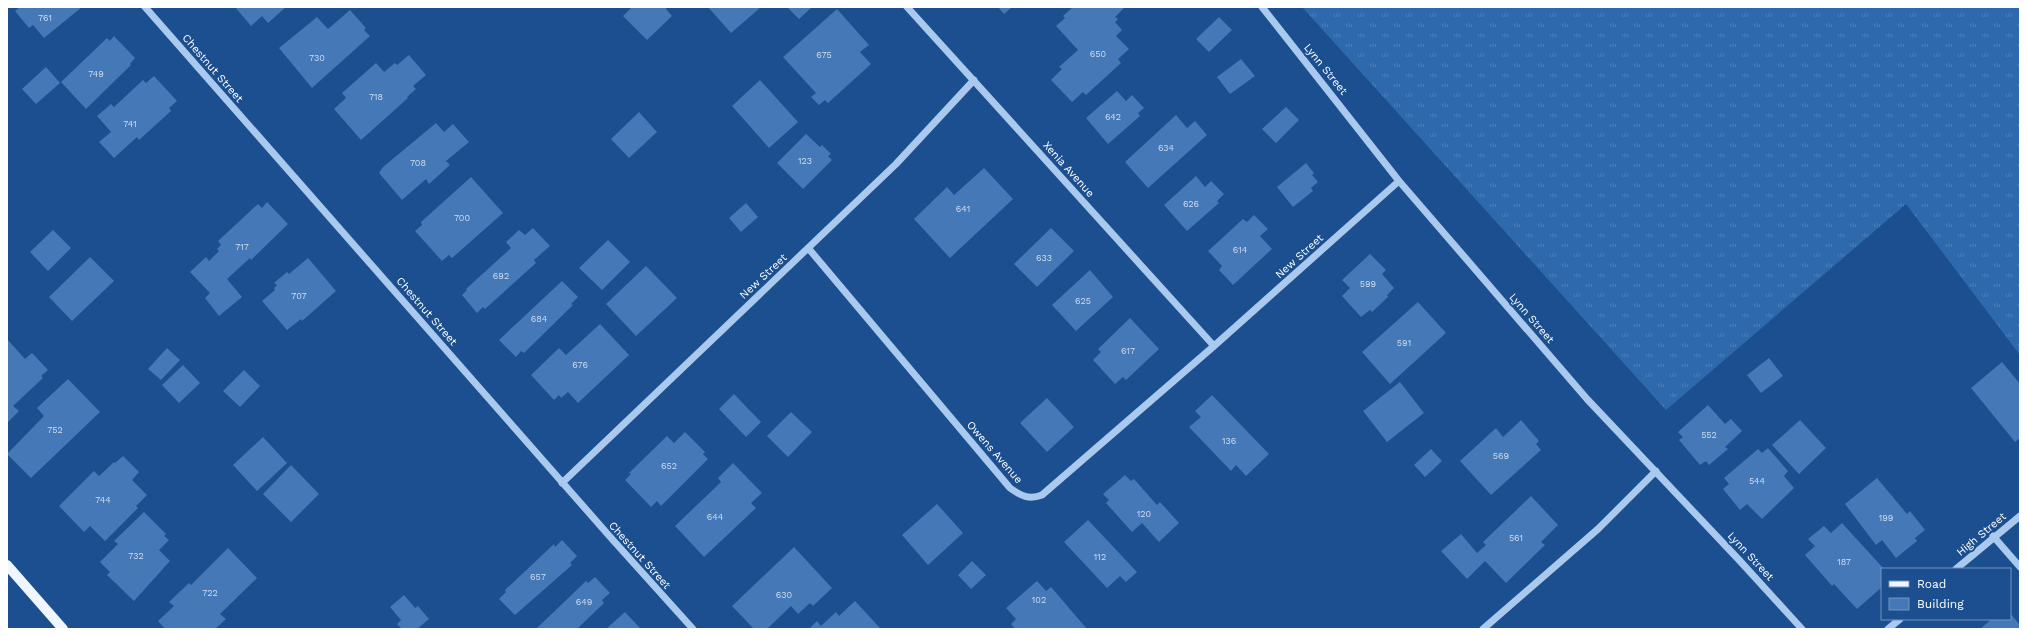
<svg xmlns="http://www.w3.org/2000/svg" width="2027" height="636" viewBox="0 0 2027 636" font-family="'Work Sans',sans-serif">
<defs>
<pattern id="grass-tufts" width="24" height="20" patternUnits="userSpaceOnUse"><rect width="24" height="20" fill="#2e69ad"/><path d="M3 7l-1-3M5 7V3M7 7l1-3M15 17l-1-3M17 17v-4M19 17l1-3" fill="none" stroke="#4d80b9"/></pattern>
</defs>
<rect width="100%" height="100%" fill="#1b4f8f"/>
<path fill="url(#grass-tufts)" d="M1302,7H2020V355L1906,204L1666,410Z"/>
<path fill="#4478b7" d="M20,7H82L44,38L33,25L29,28L15,11Z
M235,7H286L268,23L262,16L251,26Z
M632,7H667L666,9L672,16L647,40L623,16Z
M708,7H761L731,33Z
M787,7H812L799,19Z
M998,7H1012L1004,14Z
M1073,7H1125L1115,17L1118,19L1115,22L1122,30L1116,36L1129,49L1118,59L1121,63L1086,95L1083,92L1072,102L1051,80L1062,69L1059,67L1078,50L1056,26L1065,18L1063,16Z
M837,9L869,45L860,52L871,64L828,103L825,100L819,105L811,97L816,93L783,57Z
M350,10L366,28L364,30L370,36L312,88L279,48L317,17L328,29Z
M1219,17L1232,30L1209,52L1196,39Z
M114,36L135,58L130,64L131,65L86,109L61,82L107,38L110,41Z
M409,55L426,75L413,86L416,89L407,97L408,98L361,140L334,109L346,98L342,93L376,63L384,72L395,63L397,65Z
M1241,59L1255,76L1230,94L1217,77Z
M46,67L60,83L36,104L22,89Z
M154,76L177,101L169,108L171,111L139,140L137,137L114,158L99,142L111,132L97,116L111,104L114,107L143,80L146,83Z
M760,80L798,122L769,148L732,106Z
M1117,91L1126,101L1132,95L1144,108L1138,113L1140,116L1108,144L1086,118Z
M1286,107L1299,120L1276,143L1262,129Z
M639,112L657,132L629,158L611,139Z
M1176,115L1187,128L1195,121L1207,135L1148,188L1125,162Z
M436,123L444,132L453,124L469,142L446,161L450,165L429,184L426,179L402,200L379,173L383,167Z
M806,134L820,147L822,145L831,154L828,156L832,160L803,189L777,163Z
M1306,163L1314,173L1312,175L1318,182L1311,188L1313,191L1293,207L1277,187Z
M984,168L1013,199L950,258L914,219L947,187L954,195Z
M1196,176L1205,187L1211,181L1224,194L1217,201L1219,203L1187,231L1164,205Z
M471,177L503,213L452,258L449,255L442,261L415,231L422,225L421,222Z
M267,202L288,224L251,260L250,258L227,279L242,297L219,316L205,298L210,293L190,272L206,257L209,261L219,251L217,249L221,245L218,241L258,204L262,208Z
M746,203L758,217L741,232L729,218Z
M1254,215L1268,229L1260,236L1272,249L1233,285L1219,270L1222,266L1208,251L1243,219L1247,222Z
M533,228L550,246L534,260L536,263L485,309L483,307L477,313L462,295L467,290L466,289L511,248L506,242L519,230L525,235Z
M1051,228L1074,251L1037,287L1014,264Z
M53,230L71,248L48,271L30,252Z
M608,240L630,262L602,290L579,268Z
M1370,254L1386,270L1382,274L1394,288L1387,295L1388,297L1372,312L1370,310L1361,317L1342,296L1350,288L1342,280Z
M90,257L114,281L72,321L49,297Z
M308,258L336,291L302,321L301,319L287,330L262,301L275,290L274,288L277,285L274,283L287,272L289,274Z
M646,266L677,298L636,336L606,304Z
M1090,270L1113,297L1076,331L1052,305Z
M562,281L578,297L571,304L573,305L524,353L521,351L516,357L499,340Z
M1418,302L1446,333L1390,384L1362,352Z
M1130,318L1159,349L1126,380L1123,377L1115,384L1093,360L1101,352L1098,349Z
M600,324L629,355L578,403L568,392L561,398L559,395L554,400L531,375L559,348L566,355Z
M7,339L25,359L32,353L48,370L41,376L43,378L13,406L19,411L7,423Z
M167,348L180,360L161,380L148,369Z
M1769,358L1783,376L1761,393L1747,375Z
M2002,362L2020,384V438L2015,442L1971,388Z
M183,365L200,383L179,403L162,385Z
M244,370L260,386L240,407L223,391Z
M68,379L100,412L31,478L7,454L44,416L37,408Z
M1400,382L1424,413L1387,442L1363,411Z
M734,394L761,422L746,437L719,409Z
M1212,395L1269,454L1246,476L1236,465L1231,471L1189,427L1201,417L1195,411Z
M1047,398L1074,427L1047,452L1020,423Z
M1708,405L1725,424L1731,419L1742,431L1725,447L1728,449L1709,465L1706,461L1700,465L1679,440L1683,437L1678,432Z
M791,412L812,432L788,457L767,436Z
M1521,420L1539,441L1536,444L1541,450L1491,495L1460,461L1496,428L1503,437Z
M1800,420L1826,448L1799,474L1772,445Z
M685,432L705,452L703,454L708,459L661,506L657,501L651,507L625,480L631,474L629,473L667,436L674,443Z
M263,437L287,463L257,491L233,465Z
M1768,448L1788,471L1784,476L1794,488L1762,519L1747,504L1740,510L1723,489L1729,484L1724,478L1758,449L1762,453Z
M1431,449L1442,461L1425,477L1414,465Z
M123,456L139,472L132,480L147,495L136,506L138,508L105,541L90,526L84,532L59,506L94,471L99,476L114,462L115,463Z
M733,463L762,493L751,503L756,508L704,557L675,526L721,482L718,478Z
M291,465L319,494L291,522L263,494Z
M1125,475L1131,481L1134,479L1157,505L1160,502L1179,523L1159,542L1142,523L1132,532L1106,503L1109,500L1103,494Z
M1877,478L1907,514L1910,511L1925,530L1915,538L1917,541L1896,558L1882,540L1876,545L1845,504Z
M1531,496L1558,525L1541,542L1545,545L1506,583L1485,561L1467,579L1441,551L1461,534L1477,553L1486,545L1483,542Z
M937,504L963,533L928,565L902,535Z
M144,512L166,534L164,536L169,540L159,550L170,561L134,601L107,575L110,572L100,562L118,544L114,541Z
M1088,520L1137,572L1126,582L1120,576L1107,588L1064,542Z
M1842,523L1884,569H1882V587L1857,609L1834,584L1832,586L1805,555L1815,546L1808,539L1824,526L1831,533Z
M562,540L577,556L570,563L572,565L515,615L499,599L506,592L505,590L554,544L555,547Z
M794,547L832,588L813,606L810,603L798,614L791,606L767,629H754L732,606Z
M228,548L257,578L220,614L226,619L215,629H165L158,621L174,606L169,602L189,583L191,585Z
M972,561L986,575L971,589L958,575Z
M595,577L610,593L602,600L604,603L577,629H538L537,628L586,581L588,583Z
M1037,581L1046,591L1051,587L1087,629H1015L1011,624L1016,619L1006,608Z
M404,595L415,608L418,606L429,619L417,629H402L397,624L401,620L390,607Z
M855,601L881,629H809L817,621L821,626L836,612L839,616Z
M625,612L641,629H606Z
M2010,613L2020,625V629H1980L1992,619H2010Z"/>
<g fill="none" stroke-linecap="round" stroke-linejoin="round">
<path stroke="#a9c9ee" stroke-width="7" d="M145,7L612,539L693,629
M907,7L1214,346
M1262,7L1399,181L1587,399L1740,561L1802,629
M809,249L1010,488C1021,496 1029,500 1042,495L1214,346L1399,181
M562,483L896,164L974,80
M1993,536L2020,567
M1956,569L2020,516
M1483,629L1598,529L1656,471
M1888,629L1900,619"/>
<path stroke="#f0f6ff" stroke-width="10" d="M7,565L63,629"/>
</g>
<g text-anchor="middle" stroke-width="4" stroke-linejoin="round" paint-order="stroke">
<g font-size="9" fill="#d0dded">
<text x="45" y="21">761</text>
<text x="1098" y="57">650</text>
<text x="824" y="58">675</text>
<text x="317" y="61">730</text>
<text x="96" y="77">749</text>
<text x="376" y="100">718</text>
<text x="1113" y="120">642</text>
<text x="130" y="127">741</text>
<text x="1166" y="151">634</text>
<text x="805" y="164">123</text>
<text x="418" y="166">708</text>
<text x="1191" y="207">626</text>
<text x="963" y="212">641</text>
<text x="462" y="221">700</text>
<text x="242" y="250">717</text>
<text x="1240" y="253">614</text>
<text x="1044" y="261">633</text>
<text x="501" y="279">692</text>
<text x="1368" y="287">599</text>
<text x="299" y="299">707</text>
<text x="1083" y="304">625</text>
<text x="539" y="322">684</text>
<text x="1404" y="346">591</text>
<text x="1128" y="354">617</text>
<text x="580" y="368">676</text>
<text x="55" y="433">752</text>
<text x="1709" y="438">552</text>
<text x="1229" y="444">136</text>
<text x="1501" y="459">569</text>
<text x="669" y="469">652</text>
<text x="1757" y="484">544</text>
<text x="103" y="503">744</text>
<text x="1144" y="517">120</text>
<text x="715" y="520">644</text>
<text x="1886" y="521">199</text>
<text x="1516" y="541">561</text>
<text x="136" y="559">732</text>
<text x="1100" y="560">112</text>
<text x="1844" y="565">187</text>
<text x="538" y="580">657</text>
<text x="210" y="596">722</text>
<text x="784" y="598">630</text>
<text x="1039" y="603">102</text>
<text x="584" y="605">649</text>
</g>
<g font-size="11" fill="#fff" stroke="#1b4f8f">
<text transform="translate(213 68) rotate(49)" y="4">Chestnut Street</text>
<text transform="translate(1326 69) rotate(51)" y="4">Lynn Street</text>
<text transform="translate(1069 169) rotate(48)" y="4">Xenia Avenue</text>
<text transform="translate(1299 256) rotate(-42)" y="4">New Street</text>
<text transform="translate(763 276) rotate(-43)" y="4">New Street</text>
<text transform="translate(427 311) rotate(49)" y="4">Chestnut Street</text>
<text transform="translate(1532 318) rotate(49)" y="4">Lynn Street</text>
<text transform="translate(995 452) rotate(49)" y="4">Owens Avenue</text>
<text transform="translate(1981 534) rotate(-40)" y="4">High Street</text>
<text transform="translate(640 555) rotate(48)" y="4">Chestnut Street</text>
<text transform="translate(1751 556) rotate(47)" y="4">Lynn Street</text>
</g>
</g>
<rect width="2027" height="636" fill="none" stroke="#ffffff" stroke-width="16"/>
<rect x="1881" y="568" width="130" height="52" fill="#1b4f8f" stroke="#7695bc"/>
<rect x="1889" y="581" width="20" height="6" fill="#f0f6ff" stroke="#7695bc"/>
<text x="1917" y="588" font-size="12" fill="#ffffff">Road</text>
<rect x="1889" y="598" width="20" height="12" fill="#4478b7" stroke="#7695bc"/>
<text x="1917" y="608" font-size="12" fill="#ffffff">Building</text>
</svg>
